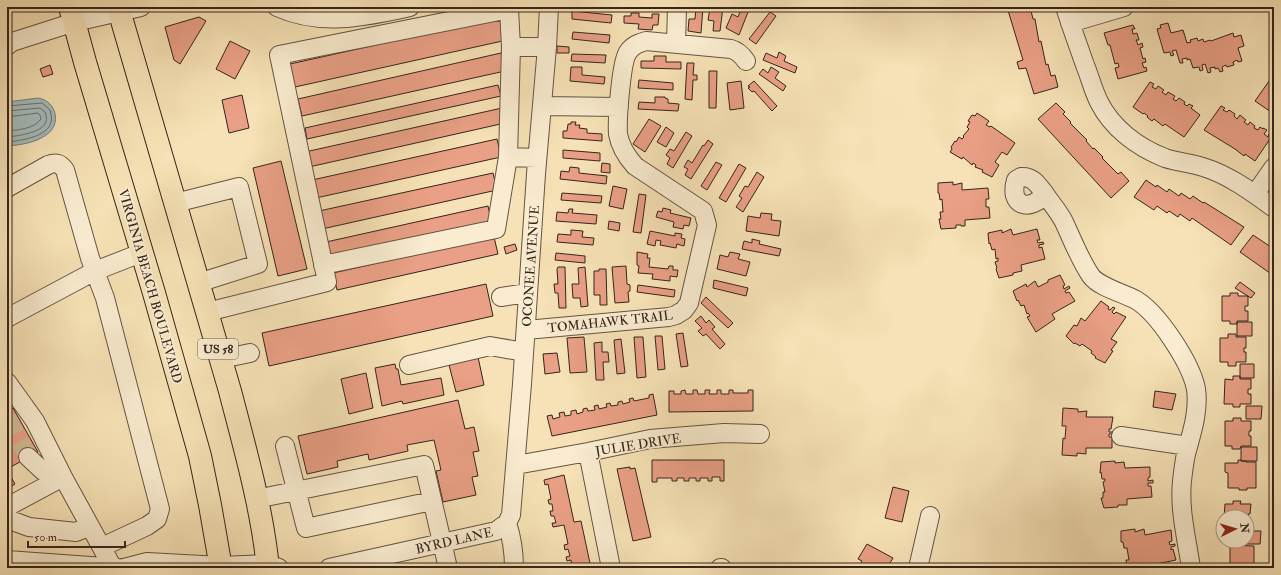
<svg xmlns="http://www.w3.org/2000/svg" width="1281" height="575" viewBox="0 0 1281 575" font-family="'IM FELL Double Pica',serif">
<rect width="100%" height="100%" fill="#f6e2b6"/>
<filter id="stains"><feTurbulence type="fractalNoise" baseFrequency=".005" numOctaves="4"/><feColorMatrix values="0 0 0 0 .2 0 0 0 0 .09 0 0 0 0 .02 0 0 0 .5 -.17"/></filter>
<radialGradient id="worn" r=".72"><stop offset=".6" stop-color="#630" stop-opacity="0"/><stop offset="1" stop-color="#630" stop-opacity=".3"/></radialGradient>
<path fill="#a3baba" stroke="#777e7b" d="M38,98C57,101 62,125 46,135C35,143 20,145 7,146V102Z"/>
<g fill="none" stroke-linecap="round" stroke-linejoin="round">
<path stroke="#6c6f6c" stroke-width="1" d="M7,106L42,103L50,110C51,114 52,118 51,122C48,137 19,141 7,142
M7,111L40,108L45,112C46,115 47,119 46,122C42,133 17,136 7,137
M7,117L38,113L40,115L41,119C34,129 18,130 7,131"/>
</g>
<path fill="#eaa086" stroke="#36241d" d="M696,7H703L701,33L688,31L689,19H695Z
M716,7H723L720,31H713L714,21L708,20L710,8H716Z
M742,7H750L739,35L726,28L732,14L738,17Z
M1007,7H1030L1033,19H1035L1039,42L1041,41L1046,65L1048,64L1051,76L1055,75L1058,87L1034,94L1026,68L1019,69L1017,62L1023,60Z
M572,11L612,15L611,23L572,19Z
M770,12L776,16L756,44L749,39Z
M631,13H639V17L652,18V14H659L658,25H653L652,30L638,29L639,24L624,23V16H631Z
M199,17L206,21L180,64L174,60L165,27Z
M502,17L507,40L295,87L290,64Z
M1168,23L1171,33L1183,30L1187,43L1191,42L1190,40L1197,38L1198,41L1203,39L1204,42L1210,40L1211,41L1233,33L1234,37L1241,35L1244,46L1238,48L1242,61L1238,62L1237,60L1233,62L1234,65L1227,67L1226,65L1222,67L1223,71L1220,72L1218,68L1215,69V67L1210,68L1211,72L1208,73L1205,64L1202,65L1203,70L1200,71L1199,67L1193,68L1190,59L1187,60V58L1182,59L1183,63H1180L1176,50L1172,51L1174,55L1171,56L1170,52L1164,53L1157,29L1161,28L1160,25Z
M1133,25L1135,29H1132L1133,34L1137,33L1139,40H1136L1138,45L1142,43L1143,47L1140,48L1143,59L1145,58L1146,62L1142,63L1144,68L1146,67L1147,71L1118,79L1115,68L1119,67L1118,63L1115,64L1110,45H1108L1104,33Z
M573,32L610,35L609,43L572,39Z
M230,41L250,51L235,79L216,69Z
M557,46L569,47V53H557Z
M779,52L786,56L784,61L797,67L795,73L763,60L766,53L777,58Z
M501,53L505,71L302,116L298,99Z
M572,54L606,55L605,63L571,61Z
M654,56H666V62H681V69L641,68V61H654Z
M687,63H694L693,75H697V80H693L692,100L685,99Z
M50,65L53,74L43,77L40,69Z
M571,67H582V75L605,77L604,84L570,81Z
M771,67L779,72L775,78L786,86L783,91L759,74L763,69L768,73Z
M709,71H717L716,108H709Z
M1274,74V109L1271,112L1255,101Z
M639,80L673,83V90L638,88Z
M741,81L744,108L730,110L727,83Z
M754,81L777,106L772,111L754,91L752,92L748,88L750,87L748,86Z
M1150,82L1154,84L1152,87L1156,89L1158,86L1164,90L1162,92L1166,95L1168,92L1175,96L1173,99L1176,101L1179,98L1185,102L1184,104L1187,106L1189,104L1193,106L1191,108L1200,115L1184,137L1165,124L1163,126L1154,119L1152,121L1147,117L1148,116L1144,113L1143,114L1133,107Z
M498,85L501,96L307,139L305,128Z
M242,95L249,128L229,133L222,100Z
M655,97H665V98L668,99V103L679,104L678,111L638,109L639,102L655,103Z
M1056,103L1065,112L1063,114L1071,122L1070,123L1087,140L1086,141L1093,149L1094,148L1103,157L1102,158L1118,174L1121,172L1129,181L1111,198L1038,119Z
M1221,106L1225,108L1223,110L1227,112L1229,110L1235,114L1234,116L1237,119L1240,115L1246,120L1244,122L1248,125L1250,122L1255,126L1254,128L1258,130L1260,127L1263,129V128L1267,130L1264,134L1268,137L1269,134L1272,136L1255,161L1245,154L1244,156L1235,149L1204,130Z
M502,108L505,123L309,167L305,152Z
M977,113L989,121L986,125L990,127L991,126L1015,143L1007,155L1002,152L995,162L999,165L992,177L982,172L983,170L975,167L976,165L973,163L972,165L963,157L962,159L950,152L952,149L951,147L955,141L956,142L959,137L962,139L964,137L963,136L969,129L967,127L970,122L968,121L972,115L975,116Z
M649,119L661,126L645,152L633,144Z
M571,122H576L575,125H580L579,128L587,129V133L602,134V141L563,138V131H567L568,124H571Z
M666,127L674,133L666,147L657,142Z
M686,132L692,136L673,168L667,164L670,158L666,155L670,149L674,151Z
M497,139L501,157L316,198L312,180Z
M708,140L713,144L691,179L685,175L688,169L684,167L688,160L692,163L703,145L704,146Z
M563,150L600,153V161L563,158Z
M281,161L307,269L278,276L253,168Z
M716,162L722,165L707,190L701,186Z
M602,163L610,164V173L601,172Z
M739,164L746,168L726,202L719,198Z
M570,167L579,168V173L607,176L606,184L560,179L561,171L569,172Z
M757,172L764,177L743,212L736,207L742,198L739,196L745,186L748,187Z
M493,173L497,190L322,229L319,211Z
M1146,180L1156,187L1157,185L1167,192L1169,189L1179,196L1181,193L1190,199L1193,196L1203,203L1204,202L1244,227L1231,245L1192,218L1190,221L1180,214L1178,217L1169,211L1167,213L1157,206L1154,210L1134,197Z
M953,182V185L962,183V190L988,188L989,199H986V207H989L990,218L965,220V226H961V225H956V228L941,229L939,219H941L940,212H943L942,199L940,200L939,193H938V183Z
M613,186L627,189L623,209L609,206Z
M562,193L602,196L601,203L561,200Z
M639,194L646,195L641,233L633,232Z
M488,206L492,224L330,260L326,242Z
M663,208L671,210L670,213L691,218L689,226L684,225L683,229L673,227L674,222L656,217L658,211L662,212Z
M569,209H573L572,213L597,215L596,224L556,221L557,212L568,213Z
M761,213L772,214L771,220L781,221L779,236L746,231L748,216L760,218Z
M609,221L620,223L619,231L608,229Z
M1011,229L1013,235L1037,229L1040,240H1037L1038,243L1043,242L1044,244L1039,245V248L1042,247L1045,259L1021,265L1022,271L1013,273V275L999,278L996,269L997,268L995,262L998,261V258L996,259L995,249L992,250L990,243L989,244L988,233L1002,230V233Z
M571,230L583,231L582,237L594,238L593,245L557,242L558,234L571,235Z
M650,231L675,236V233L682,234L681,238L685,239L684,246L677,244L676,248L660,245L661,241L656,240L655,246L647,244Z
M1253,235L1274,249L1272,251H1274V276L1240,252Z
M494,237L498,254L337,290L333,273Z
M752,239L760,241L759,244L781,249L779,256L742,249L744,241L752,243Z
M515,244L517,250L506,254L504,247Z
M637,252L648,254L647,258H650L649,267L668,269L669,266H673V270H678L677,277L670,276V281L652,279L653,274L638,273L639,266L637,265Z
M730,252L740,254L738,259L750,262L746,276L717,269L720,255L728,257Z
M556,253L585,256V263L555,260Z
M626,266L627,284L630,285V291L628,292L629,302L615,303L612,267Z
M558,267H565L566,308H559L558,293H555L554,284H558L557,269Z
M585,267L588,306L581,307L580,298H573L572,284H579L578,268Z
M599,269H606L607,305H600V295H594V271H599Z
M1060,275L1065,285L1063,286L1064,289L1069,286L1070,288L1065,291L1066,293L1069,292L1075,301L1052,314L1055,319L1036,332L1027,317L1030,316L1028,313L1027,314L1024,305L1021,306L1018,300L1017,301L1013,291L1026,284L1027,287L1035,281L1038,287L1048,282V280Z
M714,280L748,288L746,296L713,288Z
M1240,282L1255,293L1251,298L1235,288Z
M486,284L493,316L269,366L262,333Z
M638,285L675,290L674,297L637,292Z
M1230,293H1238V296H1248V306H1245V311H1248V321H1237V324H1230V321H1222V296H1230Z
M706,297L733,323L728,328L701,303Z
M1101,301L1109,307L1108,309L1110,310L1113,307L1115,308L1112,312L1114,314L1116,312L1126,317L1111,339L1117,342L1111,350L1113,351L1105,363L1095,358L1096,357L1091,353L1092,351L1082,344L1080,346L1075,343L1074,344L1066,336L1074,325L1077,326L1081,318L1085,321Z
M701,316L706,323L709,320L715,327L712,329L725,344L720,349L706,334L703,336L698,331L702,328L695,321Z
M1237,322H1252V336H1237Z
M683,333L688,366L681,367L676,334Z
M1228,334H1236V337H1246V348H1244V352H1246V362H1236V366H1228V362H1220V338H1228Z
M655,336H662L665,369L658,370Z
M584,337L587,372L570,373L567,338Z
M634,337H643L646,377L637,378Z
M621,339L625,373L617,374L614,340Z
M602,342V352H608L609,362H603L604,380H596L594,343Z
M557,353L560,372L545,374L543,354Z
M478,357L484,385L456,392L449,365Z
M395,364L396,369H398L401,385L441,378L444,395L403,404L402,401L382,406L375,368Z
M1240,364H1254V378H1240Z
M366,373L373,408L349,414L341,379Z
M1233,376H1240V379H1251V389H1248V394H1251V404H1240V407H1233V404H1224L1225,379L1233,380Z
M685,390L686,394H693V390H697L698,394H705V390H710L709,394H717V390H721V394H729V390H733V393H748V390H753V411L669,412V391H674V394H681V391Z
M1155,391L1176,394L1172,410L1153,407Z
M653,394L657,415L552,436L547,416L552,415L553,419L560,417L559,413L564,412L565,416L571,415V411L576,410L577,414L583,412V409L587,408L588,411L595,410L594,406L598,405L599,409L607,407L606,404L610,403L611,406L618,405V402L622,401L623,404L630,402L629,399L633,398L634,401L649,398V395Z
M458,400L465,429L474,427L479,451L473,452L478,476L472,477L476,495L443,502L436,471L441,470L434,440L407,445L408,451L369,460L368,454L337,461L338,467L307,474L298,436Z
M1246,406H1262L1261,419H1246Z
M13,408L38,452L7,469V411Z
M1063,408L1078,409V412L1087,411L1086,417H1113L1111,429H1109V432H1114V434H1109V437H1112V448H1086V454L1077,453V456L1062,455L1063,438L1065,439L1066,426H1062Z
M1233,418H1241V421H1251V431H1249V436H1251V446H1241L1240,449H1232V446H1225V421H1233Z
M1241,447H1257V461H1241Z
M652,460H724V481H720V477H712V481H708V478H700V481H696V478H689V481H684V478H677V481H672V478H657V482H652Z
M1238,460H1241V461H1246V462H1256V488H1247V490H1239V488H1228V473L1225,472V463H1238Z
M1115,461V463L1124,462L1125,468L1150,467V477L1148,478V481L1153,480V483H1148V486H1151L1152,497L1127,499V505H1118V507L1104,508L1101,498H1103V492H1105L1103,482L1105,481V479H1102L1101,472L1100,473L1101,462Z
M630,467V469L635,468L651,537L633,541L617,469Z
M7,470L15,484L7,489Z
M564,475L574,522L581,521L591,568H571H572L571,560L567,561L566,557L570,556L568,549L565,550L564,545L568,544L564,525L553,527L552,523H556L554,516H551L550,511H553L552,504H549L548,500L551,499L548,484L545,485L544,480Z
M893,487L909,491L902,522L885,518Z
M1233,501H1241L1240,504H1251L1250,514H1248V519H1250V529H1247V517H1224L1225,504H1233Z
M1135,529V532L1144,529L1145,535L1171,530L1172,541L1169,542L1170,545L1175,544V546L1171,547V550L1173,549L1176,560L1151,565L1152,568H1126L1127,567L1126,560H1129L1127,548H1124L1123,542H1121V531Z
M1247,531H1261L1260,544H1243V541H1247Z
M867,544L893,558L887,568H858L862,561L858,559Z
M1230,545L1254,546V568H1230Z"/>
<g fill="none" stroke-linecap="round" stroke-linejoin="round">
<path stroke="#d0bc97" stroke-width="18" stroke-dasharray="18 9" stroke-linecap="butt" d="M7,418L28,457"/>
<defs>
<path id="minor" d="M277,7C321,27 364,17 410,7
M1065,7C1071,26 1078,45 1085,65C1090,77 1093,90 1099,102C1112,128 1137,147 1165,158C1177,162 1191,163 1203,167C1229,175 1252,192 1274,208
M1070,23L1124,7
M676,44L677,7
M7,46L12,42L75,22L141,7
M511,47L508,157L537,158
M542,106L619,107
M1021,177C1033,176 1038,185 1045,194C1031,212 1008,207 1016,180Z
M7,188L48,165C56,162 60,163 65,170L90,258L105,298L160,509L157,519L147,526L102,547
M1045,194C1051,203 1059,212 1064,222C1072,239 1080,260 1091,276C1099,287 1123,293 1136,300C1158,313 1191,363 1196,389C1199,411 1192,432 1186,454C1184,463 1183,472 1182,481C1179,510 1187,540 1191,568
M1255,194L1274,167
M175,203L239,187L258,264L198,283
M323,265L496,229L508,157
M501,297L528,293
M207,312L327,282L279,55L509,9L511,47H547
M7,318L95,271L141,253
M526,330L669,317L676,315L684,310L689,303L707,225L703,211L635,166C627,157 620,146 618,134C617,120 621,62 628,52C633,45 639,43 646,41L731,49C738,51 742,55 746,61
M221,359L250,353
M409,365L490,346L524,352
M7,382L35,421L63,477L113,568
M1121,436L1188,446
M285,446L306,528L432,501
M588,452L611,568
M28,457L43,471L63,477
M516,465L588,452L650,439L724,433L760,434
M256,499L424,465L448,568
M7,507L63,477
M7,519L29,527L76,532L90,526
M507,523C512,538 514,552 514,568
M7,560L118,568
M124,568L147,562L221,566L267,564L279,568
M329,568L496,531L507,523L511,515L522,384L536,174L547,47L549,7
M720,568H722
M918,568L930,516"/>
<path id="major" d="M70,7L85,62L154,293L200,456L210,505L221,568
M118,7L230,391C245,449 262,508 268,568"/>
</defs>
<use href="#minor" stroke="#665443" stroke-width="20"/>
<use href="#major" stroke="#36241d" stroke-width="24"/>
<use href="#minor" stroke="#f9ecd0" stroke-width="18"/>
<use href="#major" stroke="#f6e2b6" stroke-width="22"/>
</g>
<g text-anchor="middle" stroke-width="3.5" stroke-linejoin="round" paint-order="stroke">
<rect fill="#f9ecd0" stroke="#706053" stroke-width="1" x="198" y="339" width="40" height="20" rx="3"/>
<g font-size="12" font-weight="bold" fill="#36241d">
<text x="218" y="353">US 58</text>
</g>
<g font-size="13" fill="#36241d" stroke="#f9ecd0">
<text transform="translate(530 266) rotate(-86)" y="5">OCONEE AVENUE</text>
<text transform="translate(151 286) rotate(74)" y="5">VIRGINIA BEACH BOULEVARD</text>
<text transform="translate(610 321) rotate(-6)" y="5">TOMAHAWK TRAIL</text>
<text transform="translate(638 444) rotate(-9)" y="5">JULIE DRIVE</text>
<text transform="translate(454 540) rotate(-13)" y="5">BYRD LANE</text>
</g>
</g>
<rect width="1281" height="575" fill="none" stroke="#f6e2b6" stroke-width="24"/>
<rect x="8" y="8" width="1265" height="559" fill="none" stroke="#36241d" stroke-width="2"/>
<rect x="12" y="12" width="1257" height="551" fill="none" stroke="#36241d"/>
<g transform="translate(1235 529) rotate(85)"><circle r="19" fill="#f9ecd0" stroke="#ab9c88"/>
<path d="M0-3L7 15L0 10L-7 15Z" fill="#8f2418"/>
<text y="-6" font-size="11" font-weight="bold" text-anchor="middle" fill="#36241d">N</text>
</g>
<path d="M28 541v6h97v-6" fill="none" stroke="#36241d" stroke-width="2"/>
<text x="34" y="541" font-size="12" fill="#36241d" stroke="#f9ecd0" stroke-width="3" paint-order="stroke">50 m</text>
<rect width="100%" height="100%" filter="url(#stains)"/>
<rect width="100%" height="100%" fill="url(#worn)"/>
</svg>
